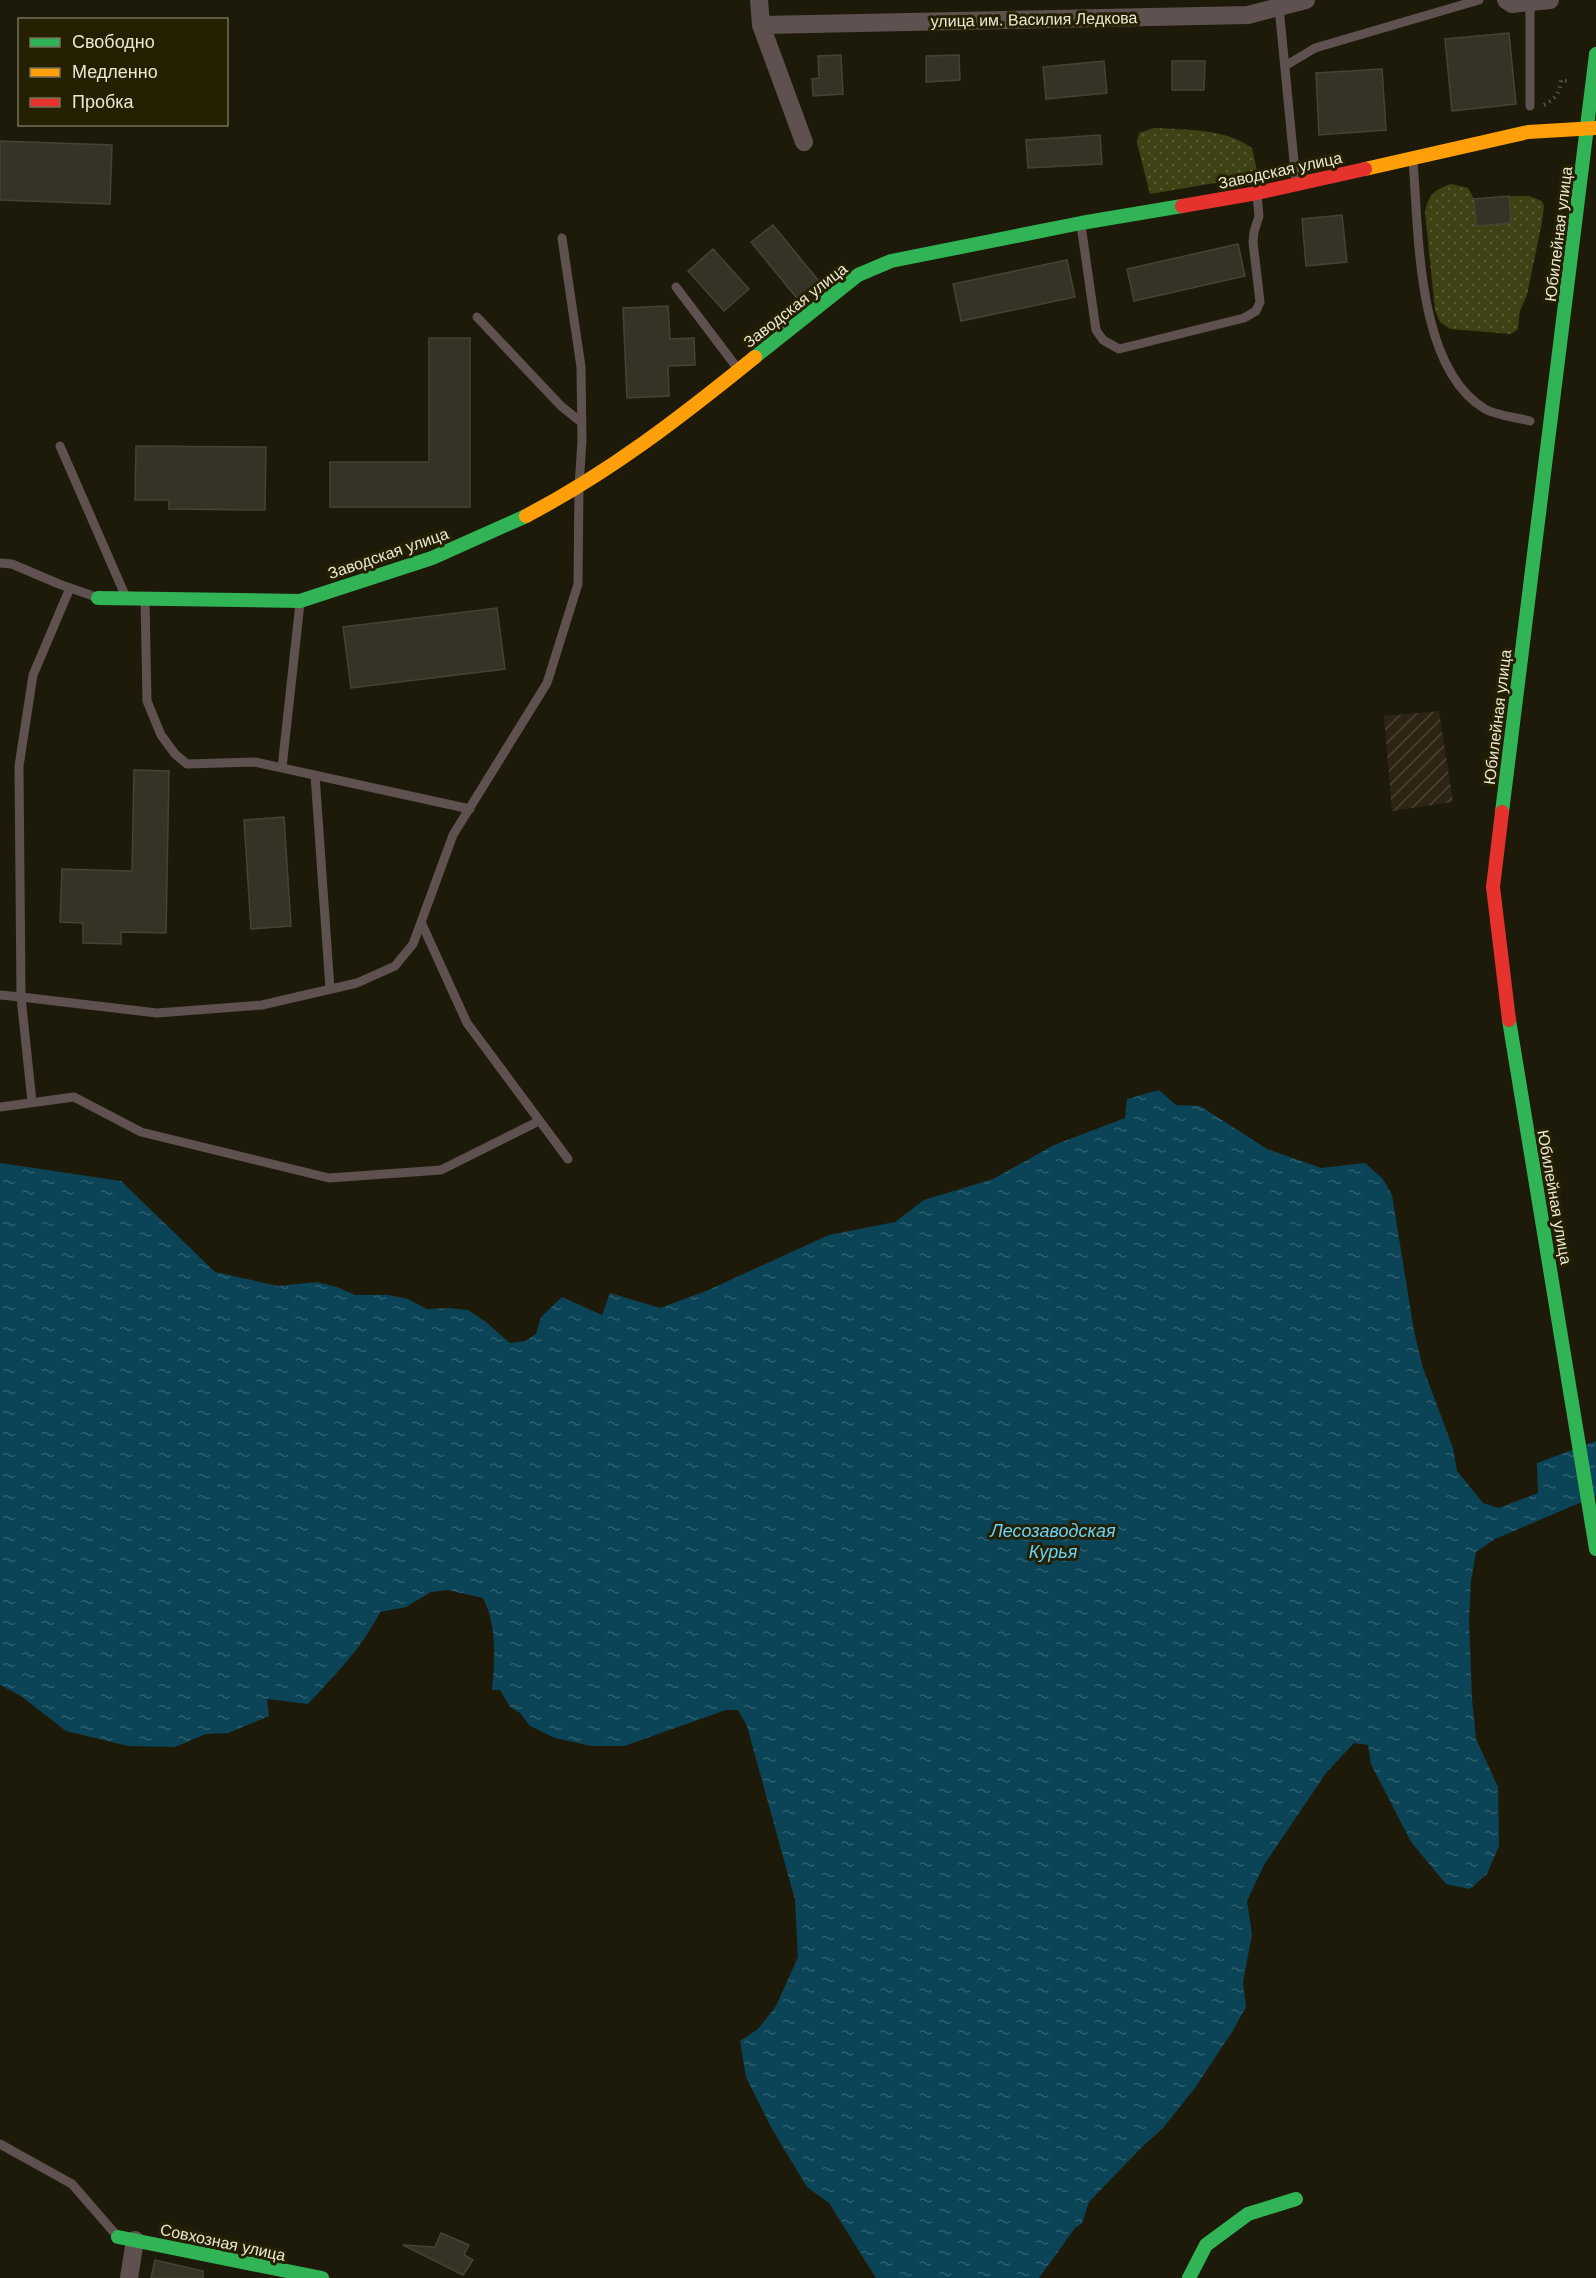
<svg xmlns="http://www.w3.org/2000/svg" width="1596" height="2278" viewBox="0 0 1596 2278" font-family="Arial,sans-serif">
<defs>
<pattern id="industrial-furrows" width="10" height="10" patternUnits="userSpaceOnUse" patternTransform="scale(1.5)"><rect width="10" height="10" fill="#2e2414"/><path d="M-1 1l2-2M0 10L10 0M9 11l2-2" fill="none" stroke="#4c4435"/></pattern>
<pattern id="grass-dots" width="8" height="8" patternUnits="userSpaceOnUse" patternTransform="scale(1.5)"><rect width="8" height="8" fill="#3e4113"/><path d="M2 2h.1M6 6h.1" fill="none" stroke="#5a5c35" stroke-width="1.8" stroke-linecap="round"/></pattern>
<pattern id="water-ripples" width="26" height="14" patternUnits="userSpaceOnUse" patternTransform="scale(1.5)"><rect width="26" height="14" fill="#0b4456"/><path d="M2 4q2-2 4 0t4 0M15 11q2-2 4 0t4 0" fill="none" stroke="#2f5f6e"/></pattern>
</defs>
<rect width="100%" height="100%" fill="#1e1a0a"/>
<path fill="url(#industrial-furrows)" d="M1439,711L1453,802L1392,811L1384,716Z"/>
<path fill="url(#grass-dots)" d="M1154,128C1186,130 1225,128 1252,148L1257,170L1256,176L1150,194L1137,143L1139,133Z
M1451,184L1468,188L1474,199L1477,226L1511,223L1509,196H1529L1542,201L1544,206L1542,222L1527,295L1520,310L1518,329L1511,334L1450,329L1440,322L1435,310L1425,212C1429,194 1434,190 1451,184Z"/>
<path fill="url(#water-ripples)" d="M1159,1090L1176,1105L1200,1106L1267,1149L1321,1168L1365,1163L1383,1179L1392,1195L1414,1331L1423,1368L1453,1448L1457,1471L1483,1503L1499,1508L1538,1493L1537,1463L1596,1441V1496L1495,1539L1476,1552L1471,1581L1469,1621L1472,1699L1476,1739L1498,1787L1499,1846L1487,1874L1470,1889L1446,1884L1411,1842L1371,1764L1368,1745L1354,1743L1326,1773L1264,1865L1247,1901L1252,1934L1243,1982L1246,2007L1232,2032L1195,2088L1163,2128L1142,2147L1089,2202L1082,2223L1075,2228L1039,2278H876L829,2203L807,2187L772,2129L746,2077L740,2041L758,2029L776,2006L798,1957L795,1900L747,1726L738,1710H726L624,1746H592L555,1738L530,1726L520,1713L510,1707L500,1690H492C495,1660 497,1625 483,1598L448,1590L431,1592L406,1607L380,1612C362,1648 335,1675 308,1704L267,1699L269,1716L228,1733L206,1734L175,1747L128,1746L66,1731L21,1696L0,1685V1163L121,1181L215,1272L278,1286L317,1282L337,1287L355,1295H388L408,1299L427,1309L449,1308L468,1310L486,1322L510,1343L525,1341L536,1334L541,1317L562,1297L602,1315L610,1293L660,1308L706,1291L829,1235L895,1222L924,1200L993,1179L1054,1145L1125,1118L1127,1099Z"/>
<path fill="#363326" stroke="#464335" stroke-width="1.5" d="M1509,33L1516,104L1452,111L1445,39Z
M841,55L843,94L813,96L812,79L819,78L818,56Z
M959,55L960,80L926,82V56Z
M1104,61L1107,93L1046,99L1043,67Z
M1172,61H1205L1204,90H1172Z
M1382,69L1386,130L1319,135L1316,73Z
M1100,135L1102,164L1028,168L1026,140Z
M0,141L112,145L110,204L0,200Z
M1509,196L1511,223L1476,226L1474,199Z
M1342,215L1347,262L1306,266L1302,219Z
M773,225L822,285L800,302L751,242Z
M1238,244L1245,276L1134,301L1127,269Z
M713,249L749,289L724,311L688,271Z
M1067,260L1075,297L961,321L953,284Z
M668,306L670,339L694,338L695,365L668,366L669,396L627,398L623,308Z
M429,338H470V507H330V462H429Z
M136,446L266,447L265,510L169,509V500H135Z
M497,608L505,669L351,688L343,627Z
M134,770L169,771L166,933L121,932V944L83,943V923L60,922L62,869L132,871Z
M284,817L291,926L251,929L244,820Z
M441,2233L469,2245L464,2255L473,2260L463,2275L403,2245L435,2247Z
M155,2260L203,2271V2278H151Z"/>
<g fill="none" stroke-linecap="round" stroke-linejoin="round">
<path stroke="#5b544d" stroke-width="4" stroke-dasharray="1.5 4.5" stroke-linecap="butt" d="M1544,105C1555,99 1560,93 1561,80L1567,81"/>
<path stroke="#5e514f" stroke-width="9" d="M1279,7L1296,182
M1285,66L1315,48L1479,0
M1530,106V0
M1413,161C1419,232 1416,368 1485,409C1497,416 1516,417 1530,421
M1081,225L1096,330L1103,340L1119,349L1244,318L1256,311L1260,302L1253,242L1254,232L1259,216L1257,195
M676,287L738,369
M477,317L561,406L581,422
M60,446L125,595
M0,563L12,564L59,584L96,597
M145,599L147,701L161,735L175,754L187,764L255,762L470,809
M282,768L300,603
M315,775L330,989
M421,922L467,1023L568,1159
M0,995L21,997L19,766L33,675L70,588
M32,1102L21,997L157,1013L262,1005L357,983L395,966L413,944L453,835L547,683L578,584L579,486L582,441L581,367L562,238
M0,1107L74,1097L141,1132L329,1178L441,1170L539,1121
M0,2144L72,2184L118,2237"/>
<path stroke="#5e514f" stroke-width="18" d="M759,0L761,25L804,142
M1506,0L1512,4L1550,0
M761,25L1248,15L1306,0
M129,2278L135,2240"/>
<path stroke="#30b455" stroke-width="14" d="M755,357L858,275L891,261L1081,223L1182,206
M98,598L300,601L432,558L526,516
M1502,812L1596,54
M1509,1020L1596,1549
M118,2237L322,2278
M1189,2278L1206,2245L1248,2214L1296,2199"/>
<path stroke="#ff9f0a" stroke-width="14" d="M1365,169L1528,132L1596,128
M526,516C610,472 681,417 755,357"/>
<path stroke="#e5322d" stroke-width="14" d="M1182,206L1257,193L1365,169
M1502,812L1493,887L1509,1020"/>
</g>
<g text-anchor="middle" stroke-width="6" stroke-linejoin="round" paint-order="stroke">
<g font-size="16" fill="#eae7d6" stroke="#262002">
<text transform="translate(1034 19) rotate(-1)" y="6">улица им. Василия Ледкова</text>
<text transform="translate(1280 170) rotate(-12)" y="6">Заводская улица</text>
<text transform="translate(1558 234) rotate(-83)" y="6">Юбилейная улица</text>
<text transform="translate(795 305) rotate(-38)" y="6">Заводская улица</text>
<text transform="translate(388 553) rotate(-19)" y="6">Заводская улица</text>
<text transform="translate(1497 717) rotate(-83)" y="6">Юбилейная улица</text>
<text transform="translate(1555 1197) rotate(80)" y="6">Юбилейная улица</text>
<text transform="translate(223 2242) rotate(12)" y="6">Совхозная улица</text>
</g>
<g font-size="18" font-style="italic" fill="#66d2fc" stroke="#262002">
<text x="1053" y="1537">Лесозаводская<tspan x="1053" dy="21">Курья</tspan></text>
</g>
</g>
<rect x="18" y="18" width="210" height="108" fill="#262002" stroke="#747057" stroke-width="1.5"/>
<rect x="30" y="38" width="30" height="9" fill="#30b455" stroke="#747057" stroke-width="1.5"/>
<text x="72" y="48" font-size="18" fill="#eae7d6">Свободно</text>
<rect x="30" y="68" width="30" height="9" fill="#ff9f0a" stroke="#747057" stroke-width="1.5"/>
<text x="72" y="78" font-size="18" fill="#eae7d6">Медленно</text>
<rect x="30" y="98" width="30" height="9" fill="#e5322d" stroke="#747057" stroke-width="1.5"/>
<text x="72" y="108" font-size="18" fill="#eae7d6">Пробка</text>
</svg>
